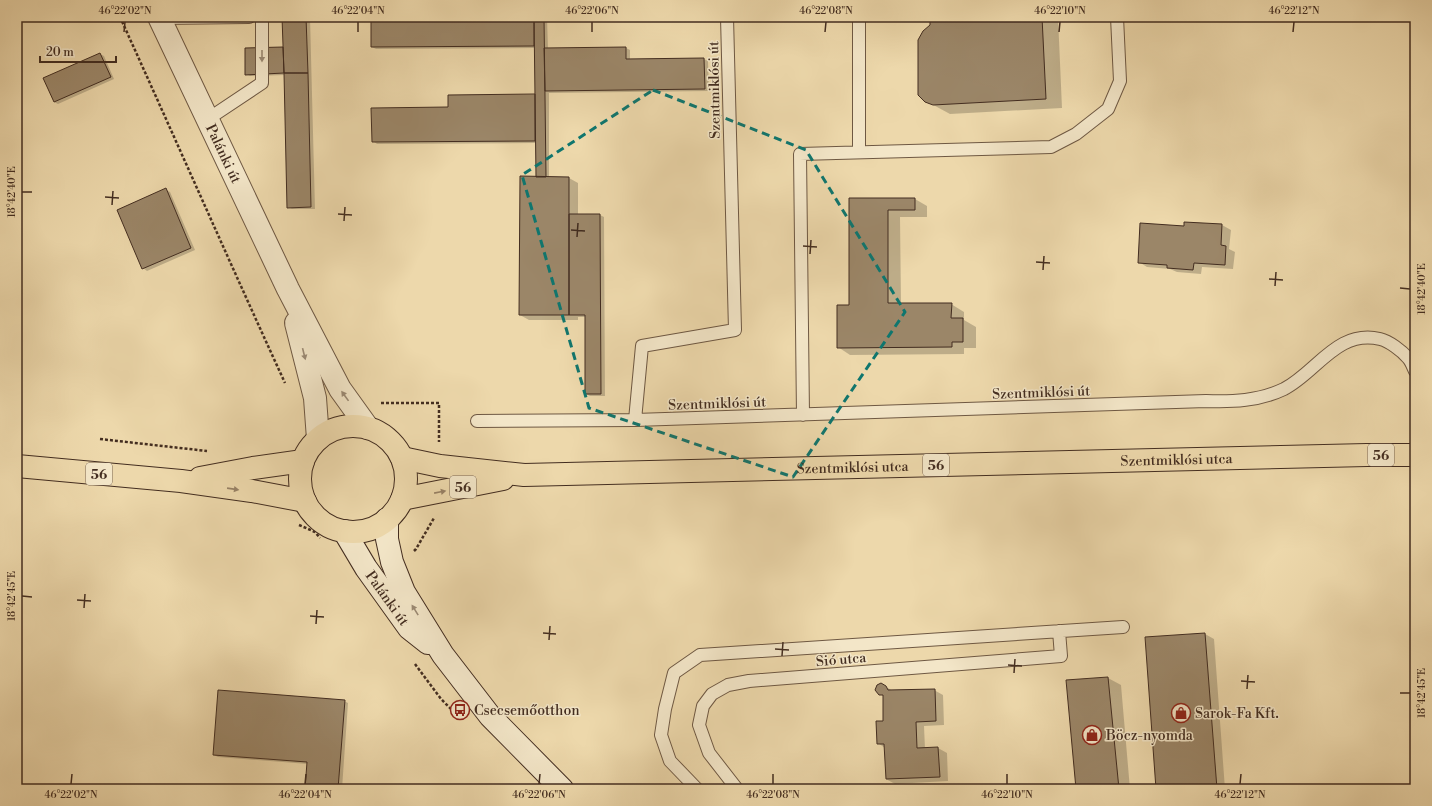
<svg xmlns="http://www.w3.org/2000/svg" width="1432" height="806" viewBox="0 0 1432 806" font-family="'Libre Bodoni',serif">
<rect width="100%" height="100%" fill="#edd8ab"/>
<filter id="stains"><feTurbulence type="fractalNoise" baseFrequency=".005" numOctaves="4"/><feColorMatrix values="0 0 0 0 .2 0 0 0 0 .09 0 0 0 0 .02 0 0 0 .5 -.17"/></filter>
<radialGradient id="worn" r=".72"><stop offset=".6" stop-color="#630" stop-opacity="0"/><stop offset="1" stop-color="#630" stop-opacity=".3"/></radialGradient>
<path fill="#0003" d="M283,17H310L315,209H292L288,207L285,75L250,76L246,74V49L284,48Z
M372,17H547L548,49L626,48L630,50V60L704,59L708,61L709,91L549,93V178H569L578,183V215H600L604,217L605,396H590L586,394V317H578V320H529L520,315L537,178L536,143L377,144L373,141L449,108L536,95L535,48L376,49L372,47Z
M931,17H1058L1062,108L950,114L926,101Z
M100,54L104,56L114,79L58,104L54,102Z
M166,190L170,192L195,250L147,271L143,268Z
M850,199H915L927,206V217H900L901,304H951L964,312V320L976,327V348H964V354L850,355L838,347L850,306Z
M1185,223L1222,225L1231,230L1229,249L1235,252L1233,269L1202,267L1201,274L1177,272L1170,269L1147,267L1139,262L1185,227Z
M1205,634L1214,639L1225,789H1157Z
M1108,678L1121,685L1130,789H1077Z
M881,684L893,691L934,690L943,695L944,725L924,726L925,749L938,748L947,753L948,781L895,784L886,779L885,748L878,743L884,722V696L876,692Z
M344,701L348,703L342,789H306L308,764L218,757L214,755Z"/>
<path fill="#9b8668" stroke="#432d20" d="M282,17H306L308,73H284Z
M371,17H534V46L371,47Z
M534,17H544L546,177H536Z
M930,17H1042L1046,99L933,105L925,102L918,95V40L923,31L930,25Z
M283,47L284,73L245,75V48Z
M626,47V59L704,58L705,89L545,91L544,48Z
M100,53L111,77L54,102L43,78Z
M284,73H308L311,207L287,208Z
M535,94V141L372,142L371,108L448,107V95Z
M520,176L569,177V315H519Z
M166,188L191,248L142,269L117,210Z
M849,198H915V210H888V303H952L951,318H963V342H952V347L837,348V305H849Z
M569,214H600L601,394H585V315H569Z
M1184,222L1222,224L1221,245L1226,246L1225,265L1194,263L1193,270L1167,268V265L1138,263L1140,223L1184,226Z
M1205,633L1217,789H1156L1145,637Z
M1108,677L1119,789H1076L1066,680Z
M881,683L886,686L888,690L935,689L936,721L916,722L917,748L938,747L940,777L886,779L884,744H877L876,721H883V695H879L875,690L877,685Z
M218,690L345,700L338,789H305L307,762L213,755Z"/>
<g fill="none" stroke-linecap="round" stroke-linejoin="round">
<defs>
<path id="service" d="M859,17V152
M160,18L249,17
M208,119L262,83V17
M803,415L800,154L1051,147L1076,134L1108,109L1120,81L1117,17
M635,420L642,346L735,330L727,17
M477,421L635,420L1206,401C1232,402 1259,401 1284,389C1317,372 1337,329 1380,339C1389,341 1402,351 1408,358C1411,361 1413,367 1415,371
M697,789L670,761L661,735L665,709L674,673L700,655L1123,627
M737,789L709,753L699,725L703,706L712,694L728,685L749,681L1061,656L1059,631"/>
<g id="tertiary">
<path id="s1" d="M159,17L288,289L340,389L368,428"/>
<path d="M296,323L315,398L318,439"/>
</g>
<g id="secondary">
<path d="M387,519V539L392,562L404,592L443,655L490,716L562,789"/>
<path id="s2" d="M344,531L366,568L409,628L428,643"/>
</g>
<g id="primary">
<circle cx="353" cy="479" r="53"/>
<path id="s3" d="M402,458L440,466L524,475L1367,455H1415"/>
<path d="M17,466L181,481L252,491L305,501"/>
<path d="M200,478L253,468L303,461"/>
<path d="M402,499L503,479"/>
</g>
</defs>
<use href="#service" stroke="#6e5843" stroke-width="14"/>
<use href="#tertiary" stroke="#6e5843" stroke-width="24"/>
<use href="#secondary" stroke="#432d20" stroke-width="24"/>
<use href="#primary" stroke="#432d20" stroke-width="24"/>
<path stroke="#432d20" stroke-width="2.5" stroke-dasharray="3 2" stroke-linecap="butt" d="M120,17C175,138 229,261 285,383
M381,403H439V442
M100,439L207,451
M299,525L315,532L320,538
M414,551L416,549L434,518
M415,664L441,699L456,714"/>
<use href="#service" stroke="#f3e6c8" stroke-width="12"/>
<use href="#tertiary" stroke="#f3e6c8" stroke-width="22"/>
<use href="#secondary" stroke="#f3e6c8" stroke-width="22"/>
<use href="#primary" stroke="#edd8ab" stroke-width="22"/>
</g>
<defs><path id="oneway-solid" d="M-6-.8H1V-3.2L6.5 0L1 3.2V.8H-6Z"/></defs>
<g fill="#9b8a74">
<use href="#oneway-solid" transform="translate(262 56) rotate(90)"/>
<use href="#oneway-solid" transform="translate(304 354) rotate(76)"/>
<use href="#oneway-solid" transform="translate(345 396) rotate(-126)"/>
<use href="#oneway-solid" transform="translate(415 610) rotate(-122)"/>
</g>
<g fill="#988266">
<use href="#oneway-solid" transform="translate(233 489) rotate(8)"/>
<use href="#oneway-solid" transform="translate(440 492) rotate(-11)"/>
</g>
<path fill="none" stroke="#0f766e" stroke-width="3" stroke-dasharray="8 5" stroke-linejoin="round" d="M653,90L806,150L905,312L793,477L589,408L522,175Z"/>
<path fill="none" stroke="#432d20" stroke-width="1.5" d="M124,32L125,22M358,32V22M592,32V22M825,32L826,22M1059,32L1060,22M1293,32L1294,22M22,192H32M105,197L119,198M112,205L113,191M338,214L352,215M344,221L345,207M571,230L585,231M577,237L578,223M803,246L817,247M810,254L811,240M1036,262L1050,263M1043,270L1044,256M1269,279L1283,280M1275,286L1276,272M1400,288L1410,289M22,596L32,597M77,600L91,601M84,608L85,594M310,616L324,617M316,624L317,610M543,633L556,634M549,640L550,626M775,649L789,650M782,656L783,642M1008,665L1022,666M1014,673L1015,659M1241,681L1255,682M1247,689L1248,675M1400,693H1410M71,784L72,774M305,784L306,774M539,784L540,774M773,784V774M1007,784V774M1240,784L1241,774"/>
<defs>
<symbol id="bus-ring" viewBox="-11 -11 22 22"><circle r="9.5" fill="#f3e6c8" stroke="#8f2418" stroke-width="1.5"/><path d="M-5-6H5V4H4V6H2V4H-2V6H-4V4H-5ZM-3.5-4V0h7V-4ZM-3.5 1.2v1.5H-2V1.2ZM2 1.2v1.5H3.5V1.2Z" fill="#8f2418"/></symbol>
<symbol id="shop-ring" viewBox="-11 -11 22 22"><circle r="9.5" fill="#f3e6c8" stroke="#8f2418" stroke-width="1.5"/><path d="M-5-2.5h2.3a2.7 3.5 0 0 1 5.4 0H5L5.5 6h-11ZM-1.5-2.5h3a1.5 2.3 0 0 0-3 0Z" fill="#8f2418"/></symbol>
</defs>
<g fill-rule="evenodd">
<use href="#bus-ring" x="449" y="699" width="22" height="22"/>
<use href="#shop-ring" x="1170" y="702" width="22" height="22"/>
<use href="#shop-ring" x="1081" y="724" width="22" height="22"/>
</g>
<g text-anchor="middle" stroke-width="3" stroke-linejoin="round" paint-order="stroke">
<g fill="#f3e6c8" stroke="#786452" stroke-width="1">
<rect x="1368" y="444" width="26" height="22" rx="3"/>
<rect x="923" y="454" width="26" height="22" rx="3"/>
<rect x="86" y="463" width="26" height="22" rx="3"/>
<rect x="450" y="476" width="26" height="22" rx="3"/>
</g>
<g font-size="13" font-weight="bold" fill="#432d20">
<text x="1381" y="460">56</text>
<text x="936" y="470">56</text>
<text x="99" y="479">56</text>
<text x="463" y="492">56</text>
</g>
<g font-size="14" fill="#432d20" stroke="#f3e6c8">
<text transform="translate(714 90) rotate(-91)" y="5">Szentmiklósi út</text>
<text dy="5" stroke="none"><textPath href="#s1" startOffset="151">Palánki út</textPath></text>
<text transform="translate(1041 392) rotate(-2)" y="5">Szentmiklósi út</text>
<text transform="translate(717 403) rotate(-2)" y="5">Szentmiklósi út</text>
<text dy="5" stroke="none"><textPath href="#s3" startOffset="776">Szentmiklósi utca</textPath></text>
<text dy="5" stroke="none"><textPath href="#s3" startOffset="452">Szentmiklósi utca</textPath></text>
<text dy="5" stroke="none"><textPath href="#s2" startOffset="80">Palánki út</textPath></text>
<text transform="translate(841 659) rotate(-5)" y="5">Sió utca</text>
</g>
<g font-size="14" fill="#432d20" stroke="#f3e6c8" text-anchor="start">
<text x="474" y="715">Csecsemőotthon</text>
<text x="1195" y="718">Sarok-Fa Kft.</text>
<text x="1106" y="740">Böcz-nyomda</text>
</g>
</g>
<rect width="1432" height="806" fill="none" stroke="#edd8ab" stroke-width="44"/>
<path d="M40 56v6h76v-6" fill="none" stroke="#432d20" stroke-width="2"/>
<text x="46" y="56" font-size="12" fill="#432d20" stroke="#f3e6c8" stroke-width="3" paint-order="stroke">20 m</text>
<rect x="22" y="22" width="1388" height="762" fill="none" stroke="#432d20" stroke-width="1.5"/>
<g font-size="10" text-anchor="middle" fill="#432d20">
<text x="125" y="14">46°22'02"N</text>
<text x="358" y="14">46°22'04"N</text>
<text x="592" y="14">46°22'06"N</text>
<text x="826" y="14">46°22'08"N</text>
<text x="1060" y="14">46°22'10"N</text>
<text x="1294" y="14">46°22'12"N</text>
<text transform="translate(11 192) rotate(-90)" y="4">18°42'40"E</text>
<text transform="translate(1421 289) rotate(-90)" y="4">18°42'40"E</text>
<text transform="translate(11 596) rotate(-90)" y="4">18°42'45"E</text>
<text transform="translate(1421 693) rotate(-90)" y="4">18°42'45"E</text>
<text x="71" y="798">46°22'02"N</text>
<text x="305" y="798">46°22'04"N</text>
<text x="539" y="798">46°22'06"N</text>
<text x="773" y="798">46°22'08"N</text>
<text x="1007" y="798">46°22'10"N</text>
<text x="1240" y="798">46°22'12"N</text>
</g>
<rect width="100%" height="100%" filter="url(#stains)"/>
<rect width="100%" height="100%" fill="url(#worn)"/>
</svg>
